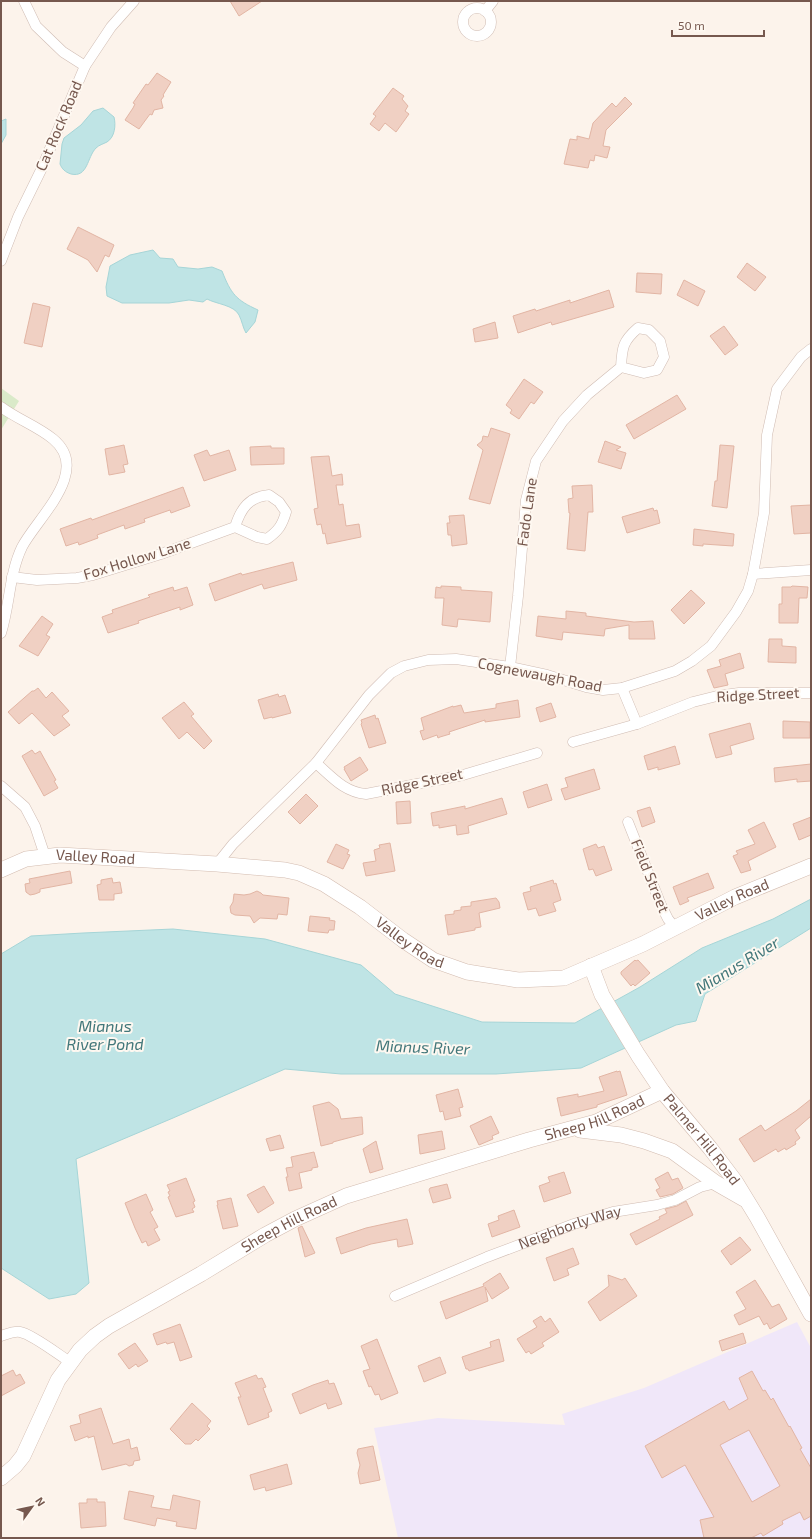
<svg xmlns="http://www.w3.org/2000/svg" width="812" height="1539" viewBox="0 0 812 1539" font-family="'Exo 2',sans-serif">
<rect width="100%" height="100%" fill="#fcf3eb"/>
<path fill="#f0e7f9" d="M797,1322L811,1348V1538H398L374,1428L438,1418L565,1425L562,1414L644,1388Z"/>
<path fill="#daeac9" d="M1,388L19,401L1,430Z"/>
<path fill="#bfe4e5" stroke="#a6d5d7" d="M103,108L114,117C116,125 115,137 107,142C103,144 99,145 96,148C87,157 88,178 71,174C65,172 62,169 60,164L62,144L64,138L81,125L93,111Z
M6,119V135L1,144V121Z
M153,250L160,258L173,259L178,267L198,269L212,267L222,271C231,294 236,300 258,310L255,322L246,333C243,328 242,321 239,315C234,305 216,304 207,299L203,302L189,300L169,303H122L107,296L106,287L110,266L130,255Z
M811,899V928L705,994L696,1021L676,1025L581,1068L496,1074H341L285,1069L173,1118L76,1159L89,1283L76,1294L49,1299L1,1268V954L31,936L83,933L173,929L265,939L361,965L395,994L482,1022L575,1023L640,987L702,948L773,919Z"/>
<path fill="#f0d0c3" stroke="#e2b5a4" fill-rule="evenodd" d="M230,1H262L239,16Z
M157,73L171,82L163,95L164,96L161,100L163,108L154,110L152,115L150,114L139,129L125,120L133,108L135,104L133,103L146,84L148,85Z
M393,88L404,96L402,99L408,106L405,111L409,114L396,132L385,123L379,131L370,124L376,116L373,114Z
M625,97L632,104L606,130L603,146L610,147L607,158L595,155L594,161L590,160L588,168L564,164L570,139L577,140V136L589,139L593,123L612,103L616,107Z
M78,227L114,245L109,257L105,255L97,272L88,260L67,249Z
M747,263L766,277L755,291L737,277Z
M637,273L662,274L661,294L636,292Z
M684,280L705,291L698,306L677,295Z
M609,290L614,307L552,325L551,322L518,333L513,316L535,309L536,311L570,300V303Z
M33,303L50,307L42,347L24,343Z
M495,322L498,338L475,342L473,329Z
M724,326L738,345L725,355L710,336Z
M524,379L543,392L534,404L531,402L519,419L510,413L512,410L506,405Z
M677,395L686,409L634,439L626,425Z
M491,428L510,434L490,504L469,499L483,450L477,445L482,441L483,436L488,437Z
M605,441L621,447L616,450L626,453L621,469L598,462Z
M124,445L128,464L123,465L125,472L109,475L105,449Z
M720,445L734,446L727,508L712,506L715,481H717Z
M271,446V448H284V464L251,465L250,447Z
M207,450L210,456L229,450L236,470L204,481L194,455Z
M329,456L332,476L342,474L343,485H336L339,505L343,504L346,526L359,524L361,537L327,544L325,533L323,534L321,524L317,525L314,509L318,508L311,457Z
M592,485L593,512H588L585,551L567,549L570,513H569L568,499L573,498L572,486Z
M183,487L190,506L171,513L170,510L144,519L145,522L125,529L124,525L97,535L98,538L79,545L78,542L66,546L60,529L91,518L92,520Z
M811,505V533L794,534L791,506Z
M653,508L654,511L657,510L660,523L627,533L622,517Z
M464,515L467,544L452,546L451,535H448L447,523H450L449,516Z
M694,529L734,534L733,546L703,544V546L693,545Z
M293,562L297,580L264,589L262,584L215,601L209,584L241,573L242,575Z
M441,586L461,587V590L492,592L490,622L458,619L457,627L442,625L444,598H435L436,587L441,588Z
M792,586L808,587L807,598H799L798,623H779V604H782V587H791Z
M173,587L174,591L187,587L193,605L180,610V607L138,621L139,623L108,633L102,617L113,613L112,610L150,597L148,595Z
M691,590L705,603L684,624L671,610Z
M566,611L586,613V616L634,622L653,621L655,639H629V625L605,629L604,636L563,632L562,640L536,636L538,616L566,619Z
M42,616L53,624L46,635L50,637L38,656L19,646Z
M769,639H782V646L796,647V663L768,662Z
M740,653L744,668L725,674L728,685L714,688L707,670L721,666L719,660Z
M38,688L46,698L52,692L69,711L62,716L70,725L54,736L32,713L19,724L8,712L32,691H34Z
M278,694L279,697L285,695L291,713L272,718V717L264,719L258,700Z
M518,700L520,717L485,722V720L449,732L450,734L440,737L438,738L437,735L423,740L420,731L424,730L421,718L453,706V707L461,705L464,713L496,708V704Z
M184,702L194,714L191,716L212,741L204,749L187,732L179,739L162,718Z
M551,703L556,717L540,722L536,708Z
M375,715L376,719L378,718L386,743L369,748L361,724L362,723L361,720Z
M783,721L810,722V738H783Z
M750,723L754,739L730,746L732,754L716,758L709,734Z
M675,746L680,764L658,770V767L648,770L644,756Z
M32,750L35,754L40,751L56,780L54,781L58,788L44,796L22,756Z
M360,757L368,770L351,781L344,769H345L344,767Z
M811,764V781L797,782V779L775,782L774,768Z
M594,769L600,789L565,800L561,789L568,787L565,778Z
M547,784L552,800L528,808L523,792Z
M306,794L318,806L300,824L288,812Z
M502,798L507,814L468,826L469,833L457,835L456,825L439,828V825L433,826L431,813L465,806V809Z
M410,801L411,823L397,824L396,802Z
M650,807L655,822L642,827L637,811Z
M811,817V835L799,840L793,824Z
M764,822L776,847L748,861L751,870L741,873L733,856L738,854L736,851L755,844L748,830Z
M390,843L395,871L366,876L363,863L376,861L374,850L380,848L379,845Z
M336,844L349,850L347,854L350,855L343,869L327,862Z
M596,844L598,848L604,846L612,870L596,876L593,869L589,870L583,849Z
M70,871L72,883L40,889V892L35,894L30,895L26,892L25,884L30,883L29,879Z
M708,873L714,888L687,898L689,901L680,905L673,887Z
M112,878L113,883L120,882L122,893L114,894V900H99L97,885L101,884V880Z
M553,880L554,884L556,883L561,900L553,903L556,911L539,916L536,908L528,910L523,893L531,891L530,887Z
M257,891L261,893L263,895L289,898L287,915L278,914L277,919L260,918L254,923L250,916L235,915L231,913L230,907L233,902L234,894L244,895L250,894Z
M496,898L499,902L500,908L479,913L481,927L475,928V930L448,935L445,915L454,914V911L461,910V907L471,906V902Z
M310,916L330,918L329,920L335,921L334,930H329L328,933L308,931Z
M635,960L636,961L638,960L650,973L635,986L633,984L631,986L621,974V972Z
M617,1071V1072L620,1071L627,1095L597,1105V1107L561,1116L557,1098L578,1094V1097L604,1091L599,1077Z
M458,1089L463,1107L459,1108L461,1116L445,1120L443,1111L440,1112L436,1095Z
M811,1099V1116L795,1130L800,1138L795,1142L796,1144L786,1150L785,1148L778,1152L776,1149L754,1162L739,1139L761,1125L765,1131L796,1111Z
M329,1102L338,1109L341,1119L362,1117L363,1134L333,1142V1143L321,1146L313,1106Z
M491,1116L499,1133L492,1136L493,1139L479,1145L470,1126Z
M442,1131L445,1149L420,1154L418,1135Z
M280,1135L284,1148L270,1151L266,1139Z
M376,1141L383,1169L370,1173L363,1149Z
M314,1152L318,1167L312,1168V1170L299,1173L302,1188L289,1191L286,1177H288L286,1168L293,1167L291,1157Z
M564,1172L571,1193L544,1202L539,1186L550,1182L548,1177Z
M668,1172L672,1180L678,1178L683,1188L673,1194L660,1197L656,1190L660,1188L655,1179Z
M186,1178L195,1201L193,1202L195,1207L192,1209L194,1212L176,1217L168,1197L170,1196L168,1192L170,1191L167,1185Z
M447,1184L451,1198L433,1203L429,1190L430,1188Z
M264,1186L274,1203L258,1213L247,1195Z
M146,1194L153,1210L150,1212L158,1227L154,1229L160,1240L148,1246L146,1241L142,1243L135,1228L125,1203Z
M231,1198L238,1226L223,1229L217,1205H218L217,1201Z
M686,1201L693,1215L636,1245L630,1234L660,1219L659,1217L667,1213L665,1209L677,1206Z
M514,1210L520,1227L492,1237L488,1224L499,1220L498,1216Z
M407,1219L413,1244L398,1247L397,1239L371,1244L341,1254L336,1238L366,1228Z
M302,1226L315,1253L305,1257L298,1228Z
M740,1237L751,1250L731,1265L721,1251Z
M573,1248L579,1264L567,1269L569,1275L554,1281L546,1258Z
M500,1273L509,1288L492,1299L485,1287L488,1301L446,1319L440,1302L484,1286L483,1284Z
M608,1275L622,1280L625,1278L637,1296L600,1321L588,1302L609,1286Z
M755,1280L772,1307L779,1304L787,1319L770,1329L767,1323L764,1325L759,1316L739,1325L734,1315L746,1309L736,1292Z
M541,1316L545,1322L550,1318L559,1332L542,1343L544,1346L531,1354L529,1351L526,1353L517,1339L537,1327L533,1321Z
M180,1324L192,1357L180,1361L174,1342L167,1344L166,1342L157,1345L153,1334Z
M743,1333L746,1343L722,1351L719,1341Z
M377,1339L398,1393L381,1400L379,1394L375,1395L371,1386L369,1387L363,1371L370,1369L361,1346Z
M499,1339L504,1361L469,1371L468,1369H466L462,1357L491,1347L490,1342Z
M135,1343L148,1361L138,1367L136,1364L129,1369L118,1354Z
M440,1357L446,1373L424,1382L418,1366Z
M13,1370L16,1376L20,1374L25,1383L1,1396V1376Z
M752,1371L763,1391L765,1390L771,1400L773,1398L789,1427L790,1426L802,1448L800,1449L811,1468V1516L804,1520L800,1512L782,1521L783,1524L763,1536L761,1533L751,1538H704L700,1520L714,1517L685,1465L662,1478L645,1446L724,1401L729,1410L748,1399L739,1378ZM749,1430L780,1486L752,1502L720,1445Z
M256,1375L258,1379L262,1378L266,1387L263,1388L272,1411L268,1413L269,1417L248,1425L238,1397H241L235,1383Z
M328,1380L329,1384L334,1383L342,1404L328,1409L326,1403L300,1414L292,1394L313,1385Z
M192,1403L211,1421L207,1426L210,1429L198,1441L196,1439L191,1444H185L170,1429Z
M101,1408L113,1444L129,1439L131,1449L137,1447L140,1460L134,1461L133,1465L129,1466L126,1464L102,1470L94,1436L88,1438V1436L75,1441L70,1426L81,1423L79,1415Z
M373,1446L380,1480L360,1484L358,1473L360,1465L357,1453L358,1449Z
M287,1464L292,1484L266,1491L265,1487L254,1490L250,1475Z
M129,1491L154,1496L151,1507L170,1510L173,1495L200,1501L196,1529L176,1526L177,1522L157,1518L155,1526L124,1519Z
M87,1499H97V1502H105L106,1526L81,1528L79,1503H87Z"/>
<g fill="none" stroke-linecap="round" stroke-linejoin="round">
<defs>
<g id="street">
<path d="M24,1L36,26L63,52L85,66"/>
<circle cx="477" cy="22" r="14"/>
<path d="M485,11L493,1"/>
<path d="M1,261L18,217L41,170L85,66L111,27L134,1"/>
<path d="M1,407C17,419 37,426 53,439C92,471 37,518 22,547C9,574 10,605 1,633"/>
<path d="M753,574L811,570"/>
<path d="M12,577L37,580L77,578L93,575L161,554L235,527C241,508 249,497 269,495L279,502L286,512C282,526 278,531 267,539L257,537L235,527"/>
<path d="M510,667L518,596L526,500L536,461L563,421L587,395L621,367C622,347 623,341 638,328L649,330L660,341L664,357L657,370L644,373L621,367"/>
<path d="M622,688L637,724"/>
<path d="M573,742L637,724L693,702L717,696L739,693H811"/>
<path d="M316,763C332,777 344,792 366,794L463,775L537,753"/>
<path d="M1,786L25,807L35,826L45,856"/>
<path d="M628,822L661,905L668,919L675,928"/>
<path d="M217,864L233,844L316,763L369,695L391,673L404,666L428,660L456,659L510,667L547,675L586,687L603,690L622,688L675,671L692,661L711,646L736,612L748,591L753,574L764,513L767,435L777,389L801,357L811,349"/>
<path id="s1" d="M395,1296L487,1257L574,1224L613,1212L657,1205L675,1200L700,1187L716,1183"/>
<path d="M1,1336C7,1334 14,1331 20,1332C32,1334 59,1355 70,1362"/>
</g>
<g id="secondary">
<path id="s2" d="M1,870L26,859L60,855L217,864L285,870L299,873L324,884L360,907L403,940L433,960L467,972L518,980L564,978L643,944L735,897L811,866"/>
<path id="s3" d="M591,966L602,995L638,1055L662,1091L710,1148L735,1181L757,1217L811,1314"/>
<path d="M580,1130L621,1135L644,1141L672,1151L716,1183L744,1199"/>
<path id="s4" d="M1,1478L15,1466L23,1456L58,1380L80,1350L95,1336L109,1326L201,1274L265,1235L295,1219L346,1196L529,1140L596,1122L662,1091"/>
</g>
</defs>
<use href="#street" stroke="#d0bcb3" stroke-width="11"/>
<use href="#secondary" stroke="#d3bcb0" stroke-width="16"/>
<use href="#street" stroke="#fff" stroke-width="10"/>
<use href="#secondary" stroke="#fff" stroke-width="15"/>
</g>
<g text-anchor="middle" stroke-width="4" stroke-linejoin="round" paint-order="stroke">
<g font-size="15" fill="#76584e" stroke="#fef8f1">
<text transform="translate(59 126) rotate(-67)" y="5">Cat Rock Road</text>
<text transform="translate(527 512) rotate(-82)" y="5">Fado Lane</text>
<text transform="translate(137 559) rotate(-17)" y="5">Fox Hollow Lane</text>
<text transform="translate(540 675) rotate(11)" y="5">Cognewaugh Road</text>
<text transform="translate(758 695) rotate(-3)" y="5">Ridge Street</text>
<text transform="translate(422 782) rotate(-12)" y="5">Ridge Street</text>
<text dy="5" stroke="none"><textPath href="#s2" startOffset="97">Valley Road</textPath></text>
<text transform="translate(650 876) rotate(68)" y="5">Field Street</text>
<text dy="5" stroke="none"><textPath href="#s2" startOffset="781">Valley Road</textPath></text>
<text dy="5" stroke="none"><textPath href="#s2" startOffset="433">Valley Road</textPath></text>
<text dy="5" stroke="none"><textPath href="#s4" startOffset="721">Sheep Hill Road</textPath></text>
<text dy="5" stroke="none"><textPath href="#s3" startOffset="207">Palmer Hill Road</textPath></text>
<text dy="5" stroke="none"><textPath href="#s4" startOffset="397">Sheep Hill Road</textPath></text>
<text dy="5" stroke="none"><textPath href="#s1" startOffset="188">Neighborly Way</textPath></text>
</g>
<g font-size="16" font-style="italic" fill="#42777a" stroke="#fef8f1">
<text transform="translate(737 965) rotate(-31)" y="6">Mianus River</text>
<text x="105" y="1032">Mianus<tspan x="105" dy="18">River Pond</tspan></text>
<text transform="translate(423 1047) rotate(2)" y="6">Mianus River</text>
</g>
</g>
<rect width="812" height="1539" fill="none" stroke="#76584e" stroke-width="4"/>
<g transform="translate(32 1507) rotate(57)" stroke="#fef8f1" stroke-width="3" paint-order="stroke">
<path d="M0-3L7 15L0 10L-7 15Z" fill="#76584e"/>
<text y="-6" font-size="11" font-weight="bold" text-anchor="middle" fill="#76584e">N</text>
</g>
<path d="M672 30v6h92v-6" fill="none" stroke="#76584e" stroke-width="2"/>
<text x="678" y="30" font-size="12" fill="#76584e" stroke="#fef8f1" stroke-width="3" paint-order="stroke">50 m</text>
</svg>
